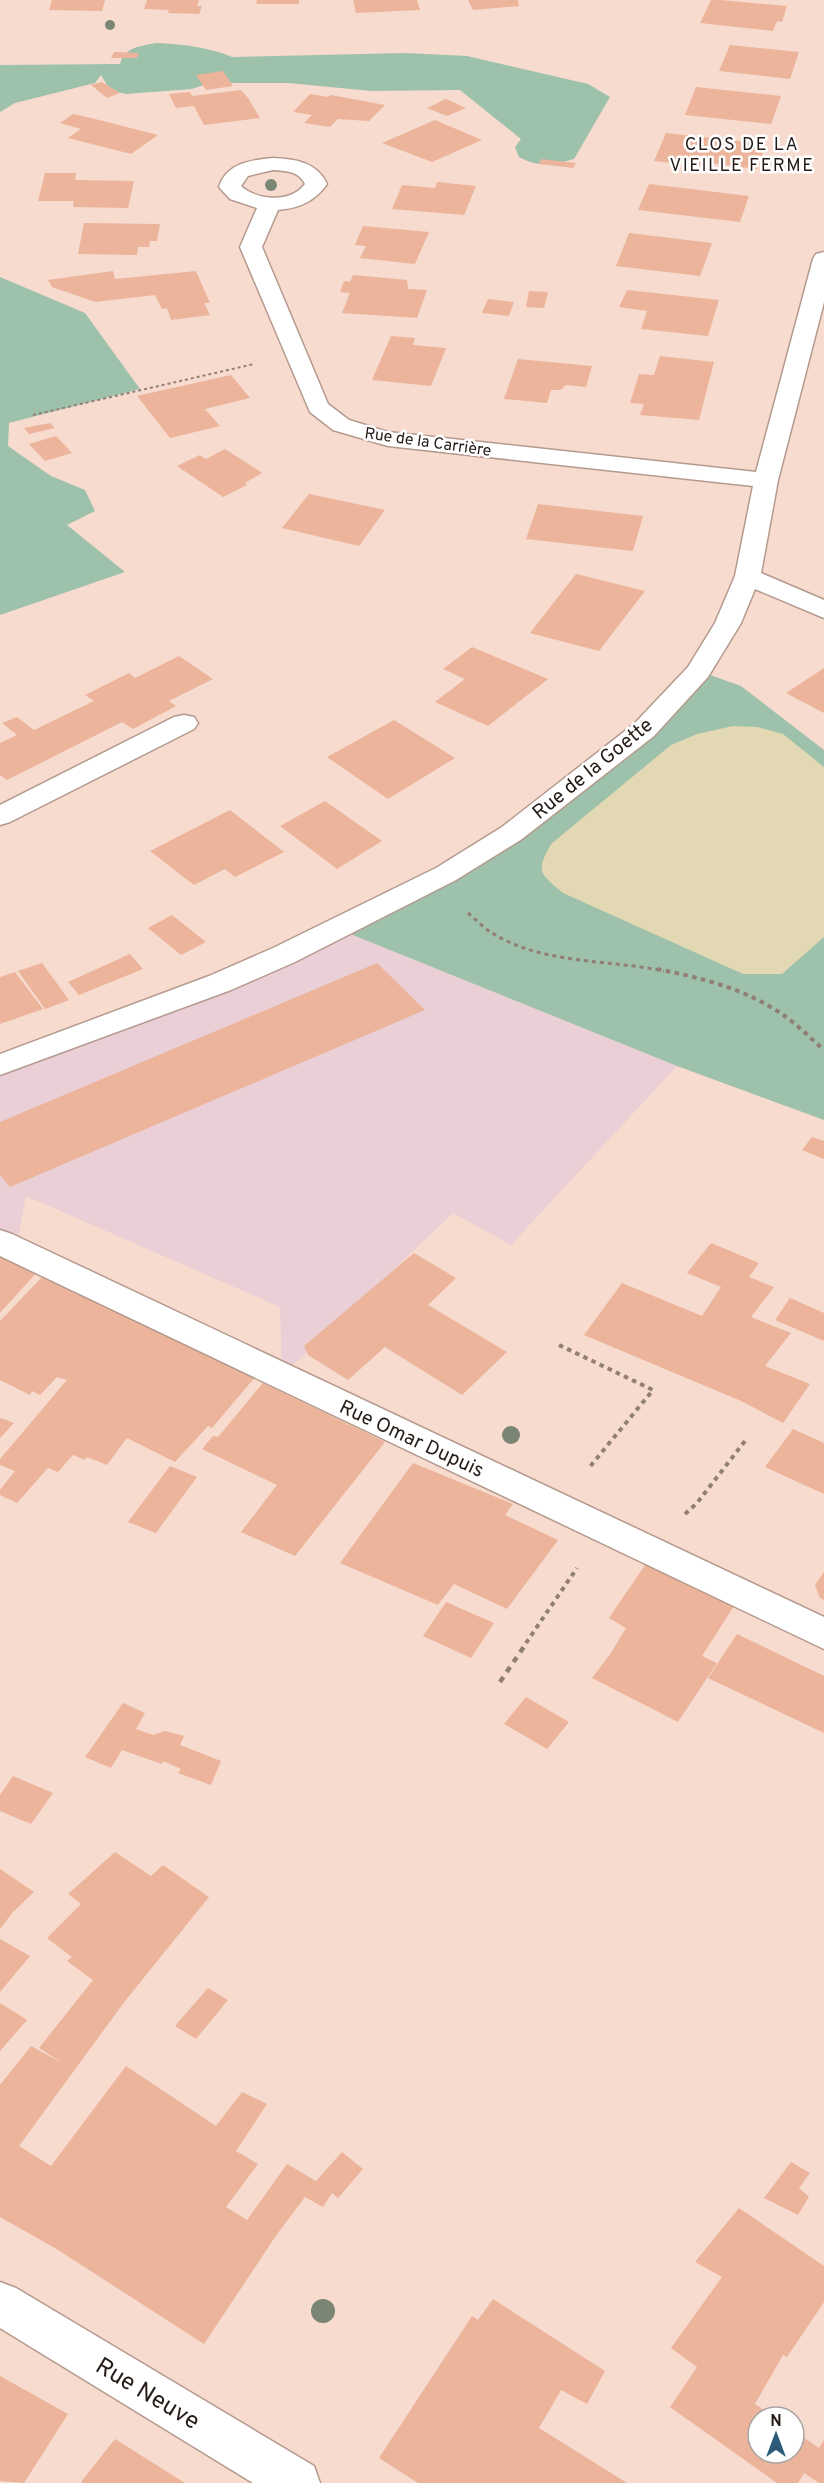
<svg xmlns="http://www.w3.org/2000/svg" width="824" height="2483" viewBox="0 0 824 2483" font-family="Overpass,sans-serif">
<rect width="100%" height="100%" fill="#f7dbce"/>
<path fill="#ead0d6" d="M338,929L677,1066L511,1245L453,1213L282,1376L280,1307L26,1196L16,1250L0,1242V1065Z"/>
<path fill="#9dc1aa" d="M156,43C182,44 208,47 232,57L405,53L467,56L588,84L610,97L574,159C552,165 540,168 519,157L515,147L521,139L460,90L372,91L288,83H209L192,89L126,94L110,90L101,75L95,83L15,103L0,112V65L120,64C124,47 141,46 156,43Z
M0,277L85,313L140,389L9,423L8,446L51,476L85,490L95,511L67,525L125,572L0,615Z
M699,671L741,686L824,750V1120L677,1066L338,929L512,833Z"/>
<path fill="#e2d8b3" d="M733,726L757,727L783,734L824,767V937L782,974H743L563,893C540,873 535,873 551,844L671,745L697,734Z"/>
<path fill="#ebb49b" d="M52,0H105L102,11L49,10Z
M147,0H199L197,6H202L199,14L168,13L169,10L144,9Z
M257,0H299V4H256Z
M353,0H417L420,10L356,13Z
M468,0H518L519,6L473,10Z
M711,0H720L787,6L782,22L777,21L773,31L700,23Z
M730,45L799,52L790,79L719,71Z
M114,52L139,53L137,58H111Z
M223,71L233,86L206,90L196,75Z
M102,82L120,93L107,98L91,85Z
M696,87L781,96L771,124L685,115Z
M241,90L248,98L260,118L204,125L194,106L176,108L169,94L190,92L192,96Z
M310,94L328,97L331,95L385,105L369,121L338,119L330,127L304,123L312,115L293,112Z
M446,99L466,108L447,116L427,108Z
M73,114L95,119L158,135L131,154L68,138L81,129L60,123Z
M435,120L482,140L432,162L382,143Z
M666,133L766,144L757,169L701,162L699,166L654,161Z
M541,159L576,163L573,168L539,164Z
M45,173H76L75,180L134,181L128,208L73,207L74,201H38Z
M437,182L476,186L464,215L392,209L402,185L435,188Z
M649,184L749,196L740,222L638,210Z
M84,223L160,224L157,241H150L149,247H138L137,255L78,254Z
M363,226L429,232L415,264L360,258L366,246L355,245Z
M629,233L712,243L700,276L616,266Z
M113,271L115,279L196,271L210,303H204L210,315L171,320L167,308L162,309L155,295L95,302L52,287L48,280Z
M353,275L407,280L408,289L427,290L417,318L342,313L350,293L340,292L344,281L350,282Z
M627,290L719,300L708,336L641,329L647,311L619,307Z
M529,291L548,292L544,308L526,307Z
M488,299L514,302L509,316L482,313Z
M391,336L415,338L413,345L446,348L431,386L372,380Z
M660,356L714,362L699,420L640,415L644,404L630,403L639,374L654,375Z
M518,359L592,366L586,387L566,385L560,390H551L547,403L504,399Z
M231,375L250,398L205,409L220,426L170,438L137,396Z
M50,423L55,428L29,434L24,428Z
M56,436L72,453L45,461L29,444Z
M225,449L262,473L245,483L247,485L223,497L177,466L200,455L206,459Z
M309,494L385,510L359,546L282,528Z
M538,504L643,516L633,551L526,539Z
M576,574L645,591L599,651L530,633Z
M472,647L548,679L488,726L435,702L465,679L443,669Z
M179,656L213,679L169,701L176,706L133,729L122,722L7,780L0,775V743L17,735L2,723L17,717L34,730L94,701L85,695L129,673L135,678Z
M824,668V713L786,693Z
M394,720L455,758L388,799L327,757Z
M325,801L382,841L337,869L280,826Z
M230,810L284,852L235,877L225,869L194,885L150,851Z
M172,915L206,942L181,955L148,928Z
M130,954L143,969L79,995L68,982Z
M42,963L69,1000L45,1009L18,971Z
M377,963L425,1010L10,1187L0,1175V1122Z
M15,972L43,1009L0,1024V977Z
M812,1137L824,1141V1159L802,1150Z
M711,1243L759,1263L749,1277L774,1287L751,1317L791,1333L765,1366L810,1384L783,1423L741,1401L584,1335L622,1283L702,1316L721,1287L687,1273Z
M0,1253L38,1271L0,1313Z
M414,1253L456,1278L428,1305L507,1352L462,1395L385,1347L348,1380L308,1355L304,1346Z
M44,1275L261,1370L212,1428L208,1426L175,1462L127,1438L107,1465L87,1457L85,1460L73,1455L58,1472L48,1468L17,1503L0,1495V1490L15,1471L0,1465V1459L67,1380L57,1377L40,1395L32,1391L30,1395L0,1380V1321Z
M790,1298L824,1313V1341L775,1320Z
M263,1383L385,1442L295,1556L241,1532L277,1485L202,1449L213,1436L218,1437Z
M1,1418L14,1423L0,1438V1419Z
M793,1429L824,1443V1494L765,1467Z
M413,1463L513,1504L505,1515L558,1540L507,1609L454,1584L438,1605L340,1563Z
M170,1466L197,1477L156,1533L128,1522Z
M647,1562L736,1603L702,1656L717,1663L678,1722L592,1678L611,1653L626,1628L609,1618Z
M824,1572V1600L820,1598L815,1585Z
M446,1602L494,1623L471,1658L423,1636Z
M737,1634L824,1676V1733L708,1678Z
M526,1697L569,1722L547,1749L504,1724Z
M123,1703L145,1713L136,1729L153,1735L165,1731L184,1736L180,1745L221,1761L211,1785L178,1773L181,1769L163,1761L162,1764L122,1750L111,1768L85,1757Z
M13,1776L53,1793L31,1824L0,1811V1795Z
M115,1852L151,1876L163,1865L209,1897L125,2001L19,2146L51,2166L126,2066L216,2126L242,2092L267,2104L236,2151L258,2164L226,2207L247,2220L287,2164L316,2181L342,2152L363,2169L338,2198L332,2193L323,2207L305,2197L275,2237L204,2344L55,2248L0,2217V2085L31,2046L64,2064L39,2048L93,1980L67,1961L72,1957L47,1938L81,1904L68,1894Z
M0,1869L34,1892L13,1912L0,1929Z
M0,1939L30,1956L0,1992Z
M208,1988L228,2000L196,2039L175,2026Z
M0,2003L27,2020L0,2051Z
M791,2162L810,2173L799,2188L809,2197L798,2215L764,2198Z
M739,2208L824,2266V2302L787,2357L783,2355L755,2404L774,2417H758V2453H794V2431L819,2448L824,2440V2483H819L804,2473L798,2483H777L670,2407L697,2367L671,2348L722,2277L695,2262Z
M493,2299L605,2371L587,2404L561,2390L539,2428L627,2483H418L379,2458L472,2316L478,2320Z
M0,2376L68,2414L24,2483L0,2481Z
M115,2439L185,2483H83L81,2482Z"/>
<g fill="none" stroke-linecap="round" stroke-linejoin="round">
<defs>
<path id="street" d="M273,158C295,159 317,162 327,184C314,202 299,208 278,210L262,247L328,404L349,420L388,432L756,472L813,259L816,254L824,252V302L778,480L761,573L824,600V618L755,589L741,623L708,677L654,736L522,839L456,880L295,962L231,990L0,1075V1054L209,976L273,948L436,868L502,827L634,724L688,667L715,623L735,576L753,486L388,446L333,430L310,412L240,247L257,208L230,199L219,187C227,163 251,160 273,158ZM273,170C286,171 299,171 305,184C291,203 258,201 241,186L248,176Z
M184,715L194,717L198,723L194,729L10,822L0,825V805L174,717Z
M0,1230L12,1234L824,1617V1649L0,1256Z
M0,2282L16,2288L314,2466L320,2483H253L0,2328Z"/>
</defs>
<use href="#street" stroke="#b49a8e" stroke-width="3"/>
<path stroke="#917e75" stroke-width="2" stroke-dasharray="3 3" stroke-linecap="butt" d="M33,415L254,364"/>
<path stroke="#917e75" stroke-width="3" stroke-dasharray="4 4" stroke-linecap="butt" d="M468,913C475,919 482,926 489,931C540,965 607,959 664,971"/>
<path stroke="#917e75" stroke-width="4" stroke-dasharray="4.5 4.5" stroke-linecap="butt" d="M657,969C697,977 739,987 774,1009C793,1020 808,1036 824,1050
M559,1345L653,1390L588,1469
M685,1514L697,1503L745,1441
M526,1643L577,1568"/>
<path stroke="#917e75" stroke-width="4.5" stroke-dasharray="6 6" stroke-linecap="butt" d="M500,1682L527,1642"/>
<use href="#street" fill="#fff" fill-rule="evenodd"/>
</g>
<g fill="#7a8573">
<circle cx="110" cy="25" r="5"/>
<circle cx="271" cy="185" r="6"/>
<circle cx="511" cy="1435" r="9"/>
<circle cx="323" cy="2311" r="12"/>
</g>
<g text-anchor="middle" stroke-width="5" stroke-linejoin="round" paint-order="stroke">
<g font-size="16" fill="#251b17" stroke="#fff">
<text transform="translate(428 441) rotate(8)" y="6">Rue de la Carrière</text>
</g>
<g font-size="18" letter-spacing="1.5" fill="#251b17" stroke="#fff">
<text x="742" y="150">CLOS DE LA<tspan x="742" dy="21">VIEILLE FERME</tspan></text>
</g>
<g font-size="20" fill="#251b17" stroke="#fff">
<text transform="translate(592 768) rotate(-39)" y="7">Rue de la Goette</text>
<text transform="translate(412 1438) rotate(25)" y="7">Rue Omar Dupuis</text>
</g>
<g font-size="24" fill="#251b17" stroke="#fff">
<text transform="translate(148 2393) rotate(31)" y="8">Rue Neuve</text>
</g>
</g>
<g transform="translate(776 2435)"><circle r="28" fill="#ffffff" stroke="#a8a4a2" stroke-width="1.5"/>
<path d="M0-4.5L10 22L0 15L-10 22Z" fill="#2b5b79"/>
<text y="-9" font-size="16" font-weight="bold" text-anchor="middle" fill="#251b17">N</text>
</g>
</svg>
